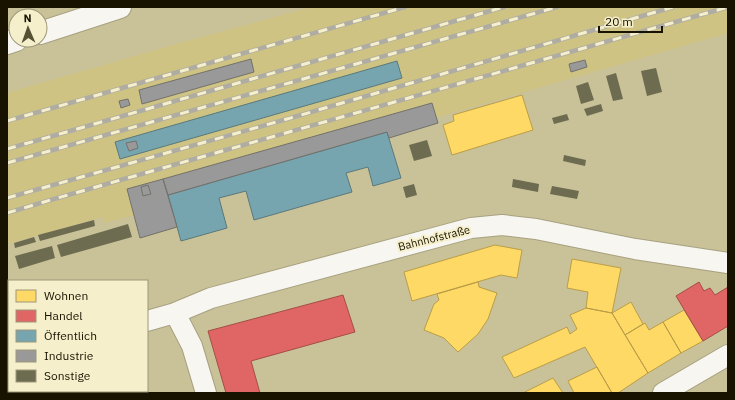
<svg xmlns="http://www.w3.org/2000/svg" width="735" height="400" viewBox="0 0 735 400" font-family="'IBM Plex Sans',sans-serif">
<rect width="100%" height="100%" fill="#c9c198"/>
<path fill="#cfc383" d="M312,7H728V33L387,132L154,198L157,209L104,223L102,217L7,244V93L183,42Z"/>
<path fill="#ffd966" stroke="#ba9e47" d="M522,95L533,130L452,155L443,125L454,121L453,115Z
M495,245L522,250L517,278L501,275L412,301L404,272Z
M572,259L621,268L612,313L586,308L588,292L567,288Z
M478,282L479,287L497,293L488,319L478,334L458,352L444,338L424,330L434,304L439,300L437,294Z
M631,302L643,324L625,335L612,313Z
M586,308L612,313L648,373L618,393H612L585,347L514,378L502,357L567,327L570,334L577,329L570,315Z
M684,310L703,341L681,353L663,322Z
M663,322L681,353L648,373L625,335L645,323L649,330Z
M597,367L612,393H574L568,381Z
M553,378L563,393H523Z
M22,391H54L55,393H18Z
M70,391H126L127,393H71Z"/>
<path fill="#e06666" stroke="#a44d47" d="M699,282L704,291L710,288L715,295L728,287V326L703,341L676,296Z
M343,295L355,332L251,361L260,393H226L208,331Z"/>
<path fill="#76a5af" stroke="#5a797a" d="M397,61L402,78L120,159L115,142Z
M387,132L401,178L373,186L368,167L346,173L352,192L254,220L246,191L219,198L227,228L181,241L168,195Z"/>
<path fill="#999" stroke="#72716b" d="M251,59L254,72L142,104L139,90Z
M585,60L587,67L571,72L569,64Z
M128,99L130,105L121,108L119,101Z
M432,103L438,123L389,138L387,132L168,195L163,179Z
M136,141L138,148L129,151L126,143Z
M163,179L177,227L140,238L127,189Z
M148,185L151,194L143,196L141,187Z"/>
<path fill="#6d6b50" d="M656,68L662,92L647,96L641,71Z
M616,73L623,99L613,101L606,76Z
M588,82L594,100L581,104L576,86Z
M601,104L603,111L587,116L584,109Z
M567,114L569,120L554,124L552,118Z
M427,140L432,156L414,161L409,145Z
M564,155L586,160L585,166L563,161Z
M513,179L539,184L538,192L512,187Z
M414,184L417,195L406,198L403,187Z
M552,186L579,191L577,199L550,194Z
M94,220L95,226L40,241L38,235Z
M128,224L132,237L61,257L57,245Z
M34,237L36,242L15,248L14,243Z
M52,246L55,258L19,269L15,256Z"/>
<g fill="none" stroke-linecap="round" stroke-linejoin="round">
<defs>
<path id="minor" d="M175,313L192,346L206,393
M147,321L175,313L211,298L471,228L502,225L536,229L635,249L728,263
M7,370L9,369
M663,393L728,355"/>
<path id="tertiary" d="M40,33L120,7
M7,43L16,40"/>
</defs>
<use href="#minor" stroke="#a7a180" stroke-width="22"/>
<use href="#tertiary" stroke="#a7a180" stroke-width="24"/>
<use href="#minor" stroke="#f7f6f0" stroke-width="20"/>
<use href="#tertiary" stroke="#f7f6f0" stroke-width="22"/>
<defs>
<path id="rail" d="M7,121L405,7
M7,149L504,7
M7,163L557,7
M7,198L294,117L673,7
M7,213L54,199L728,7"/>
</defs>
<use href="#rail" stroke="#afada3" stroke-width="4.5"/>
<use href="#rail" stroke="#f6efcb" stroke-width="3" stroke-dasharray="9" stroke-linecap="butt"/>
</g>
<g text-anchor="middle" stroke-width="4" stroke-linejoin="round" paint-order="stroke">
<g font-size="11" fill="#181300" stroke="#f6efcb">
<text transform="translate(434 238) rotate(-14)" y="4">Bahnhofstraße</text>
</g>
</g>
<rect width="735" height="400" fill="none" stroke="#181300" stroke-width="16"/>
<rect x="8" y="280" width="140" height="112" fill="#f6efcb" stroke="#9d977a"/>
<rect x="16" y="290" width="20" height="12" fill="#ffd966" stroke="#9d977a"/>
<text x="44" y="300" font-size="12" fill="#181300">Wohnen</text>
<rect x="16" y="310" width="20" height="12" fill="#e06666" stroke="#9d977a"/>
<text x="44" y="320" font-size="12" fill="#181300">Handel</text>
<rect x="16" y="330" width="20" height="12" fill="#76a5af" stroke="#9d977a"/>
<text x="44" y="340" font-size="12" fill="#181300">Öffentlich</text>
<rect x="16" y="350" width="20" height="12" fill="#999999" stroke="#9d977a"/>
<text x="44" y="360" font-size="12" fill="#181300">Industrie</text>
<rect x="16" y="370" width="20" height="12" fill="#6d6b50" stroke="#9d977a"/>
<text x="44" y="380" font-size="12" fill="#181300">Sonstige</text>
<g transform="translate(28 28) rotate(358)"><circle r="19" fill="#f6efcb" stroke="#9d977a"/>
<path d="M0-3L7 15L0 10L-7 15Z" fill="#565035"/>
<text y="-6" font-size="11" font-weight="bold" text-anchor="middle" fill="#181300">N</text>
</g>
<path d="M599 26v6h63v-6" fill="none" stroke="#181300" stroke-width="2"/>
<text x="605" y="26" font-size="12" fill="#181300" stroke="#f6efcb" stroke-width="3" paint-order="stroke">20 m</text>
</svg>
